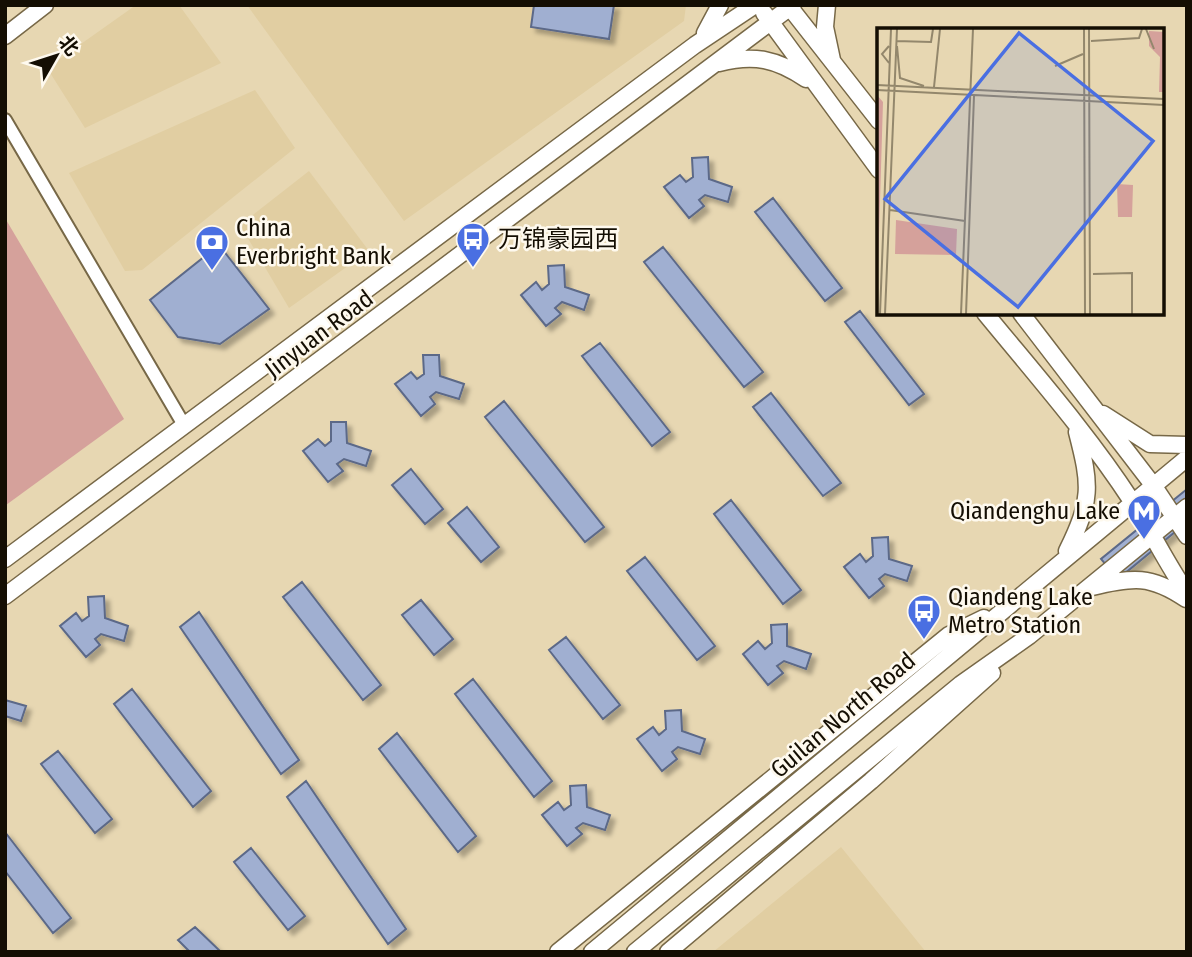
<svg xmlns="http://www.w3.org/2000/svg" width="1192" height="957" viewBox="0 0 1192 957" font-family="'Fira Sans Condensed','Noto Sans SC',sans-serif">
<defs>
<filter id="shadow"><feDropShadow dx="5" dy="5" stdDeviation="2" flood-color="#0004"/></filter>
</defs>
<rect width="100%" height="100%" fill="#e7d7b2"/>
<path fill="#e1cea2" d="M136,5H179L221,63L85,128L47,68Z
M247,5H686L684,21L404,221Z
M255,90L295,148L142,270L125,271L69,173Z
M309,171L369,251L289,308L240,225Z
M841,847L926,952H713Z"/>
<path fill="#d5a19b" d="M5,218L124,419L6,505L5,504Z"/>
<path fill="#a0afd1" stroke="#5c6988" stroke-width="2" filter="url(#shadow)" d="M534,5H614L609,39L531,27Z
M708,157L709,179L732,187L728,202L705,195L699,200L704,206L689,218L664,187L680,175L686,182L693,177L692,158Z
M773,198L842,288L825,301L755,212Z
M219,245L269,309L220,344L178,337L150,300Z
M663,247L763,372L744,387L644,262Z
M564,265L565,287L589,295L584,310L562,302L555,308L561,314L546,326L521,295L536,282L542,290L549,284L548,266Z
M860,311L924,394L909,405L845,322Z
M600,343L670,432L652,446L582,356Z
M423,355H439L440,376L464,384L459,399L436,392L430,397L435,404L421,416L395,384L411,372L417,379L424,374Z
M771,393L841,483L823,496L753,407Z
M504,401L604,527L585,542L485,417Z
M331,422H346L347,443L371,451L366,466L344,459L337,464L343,471L328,482L303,451L318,439L325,446L331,441Z
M411,469L443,509L425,524L392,485Z
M1187,489V522L1118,579L1101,559Z
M731,500L801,590L783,604L714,514Z
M467,507L499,547L481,562L448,523Z
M888,537L889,559L912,566L907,581L885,574L879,579L884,586L869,598L844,567L860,554L866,562L873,556L872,538Z
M645,557L715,646L697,660L627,571Z
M302,582L381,685L363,700L283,597Z
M104,596L105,618L128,626L124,641L101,634L95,639L100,645L86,657L60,626L76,613L82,621L89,616L88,597Z
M421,600L453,639L434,655L402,615Z
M199,612L299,760L281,774L180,627Z
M787,624V646L811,654L806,669L784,661L777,666L783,673L768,685L743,654L758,641L765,649L772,643L771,625Z
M566,637L620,705L603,719L549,650Z
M473,679L552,781L534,797L455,694Z
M132,689L211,791L193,807L114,704Z
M5,700L26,706L21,721L5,716Z
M681,710L682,731L705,739L700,754L678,747L672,752L677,759L662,771L637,739L653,727L659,735L666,729L665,711Z
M397,733L476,836L458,852L379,749Z
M58,751L112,819L95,833L41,764Z
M306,781L406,929L388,944L287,797Z
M586,785L587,807L610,815L605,830L583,823L576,828L582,834L567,846L542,815L558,802L564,810L571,805L570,786Z
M5,832L71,918L53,933L5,871Z
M251,848L305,916L288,930L234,862Z
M195,927L221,952H190L178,940Z"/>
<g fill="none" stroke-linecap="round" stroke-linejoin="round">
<defs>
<path id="minor" d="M5,120L184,425"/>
<path id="major" d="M788,5L879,121
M827,5L825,27L832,60
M764,13L879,170
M705,33L720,5
M5,36L45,5
M719,63C754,54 777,59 806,79
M985,313C1035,374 1088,434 1131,500C1151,530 1166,563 1187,593
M1021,313L1153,485L1187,536
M1103,414L1150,444L1187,445
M1067,551C1092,500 1091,486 1077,432
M5,559L695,45L755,5
M1092,587C1133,577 1151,575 1186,599
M5,596L793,5
M558,952L949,635L984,618
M592,952L1187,458
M635,952L961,684L1029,636L1187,507
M668,952L871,781L992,673"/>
</defs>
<use href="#minor" stroke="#776847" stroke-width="16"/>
<use href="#major" stroke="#776847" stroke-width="19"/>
<use href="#minor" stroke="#fff" stroke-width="12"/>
<use href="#major" stroke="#fff" stroke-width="16"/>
</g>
<defs>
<symbol id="bus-pin" viewBox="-11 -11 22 30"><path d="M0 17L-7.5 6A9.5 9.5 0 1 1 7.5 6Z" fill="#4a6fe2" stroke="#fef9ee"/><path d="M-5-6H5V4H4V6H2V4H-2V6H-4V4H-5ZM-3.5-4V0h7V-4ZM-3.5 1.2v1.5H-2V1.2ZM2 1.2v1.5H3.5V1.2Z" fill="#fff"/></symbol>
<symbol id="bank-pin" viewBox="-11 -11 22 30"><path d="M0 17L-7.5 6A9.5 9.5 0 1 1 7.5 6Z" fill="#4a6fe2" stroke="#fef9ee"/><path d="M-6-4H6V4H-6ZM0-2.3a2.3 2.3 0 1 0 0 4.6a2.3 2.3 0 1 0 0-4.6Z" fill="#fff"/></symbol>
<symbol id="metro-pin" viewBox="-11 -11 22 30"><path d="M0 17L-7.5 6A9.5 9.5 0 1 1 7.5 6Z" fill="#4a6fe2" stroke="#fef9ee"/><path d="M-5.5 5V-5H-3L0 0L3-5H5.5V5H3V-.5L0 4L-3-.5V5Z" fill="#fff"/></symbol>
</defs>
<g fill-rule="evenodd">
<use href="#bus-pin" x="454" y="220" width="38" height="52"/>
<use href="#bank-pin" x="193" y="223" width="38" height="52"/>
<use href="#metro-pin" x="1125" y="492" width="38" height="52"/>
<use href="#bus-pin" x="905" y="592" width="38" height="52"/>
</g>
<g text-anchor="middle" stroke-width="5" stroke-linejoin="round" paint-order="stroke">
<g font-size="24" fill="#140e03" stroke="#fef9ee" text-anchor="start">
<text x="236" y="236">China<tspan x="236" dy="28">Everbright Bank</tspan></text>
<text x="498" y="247">万锦豪园西</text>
<text x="1120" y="519" text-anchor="end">Qiandenghu Lake</text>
<text x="948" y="605">Qiandeng Lake<tspan x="948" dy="28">Metro Station</tspan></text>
</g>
<g font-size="24" fill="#140e03" stroke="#fef9ee">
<text transform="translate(319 334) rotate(-37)" y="8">Jinyuan Road</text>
<text transform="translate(843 715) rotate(-40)" y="8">Guilan North Road</text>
</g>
</g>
<g transform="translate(877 28)">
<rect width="287" height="287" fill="#e7d7b2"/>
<path d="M272,3L287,4V64H282L283,29L272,18ZM0,67L6,74L0,273ZM240,156L256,157L255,189H241ZM19,192L80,201L79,227L18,226Z" fill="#d5a19b"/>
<path fill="none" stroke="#93876c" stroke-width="2" d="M207,1L208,286M212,1L213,286M269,1L277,21M19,13L54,14L56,1M214,13L262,10L265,1M20,18L23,50L47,58M12,35L5,26L12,18M178,38L206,26M0,57L287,71M57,59L63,1M0,62L287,77M13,182L88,193M216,246L255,245V286M3,286L14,1M8,286L20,1M84,286L96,1M89,286L97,68"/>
<path fill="#4a6fe2" fill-opacity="0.15" stroke="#4a6fe2" stroke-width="3.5" d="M142,5L276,113L141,279L8,171Z"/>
<rect width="287" height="287" fill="none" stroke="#140e03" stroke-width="3.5"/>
</g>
<rect width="1192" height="957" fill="none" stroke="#140e03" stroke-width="14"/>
<g transform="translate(56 56) rotate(51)" stroke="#fef9ee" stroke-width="5" paint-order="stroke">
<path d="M0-5L12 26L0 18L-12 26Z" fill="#140e03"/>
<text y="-10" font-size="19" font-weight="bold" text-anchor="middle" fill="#140e03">北</text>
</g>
</svg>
